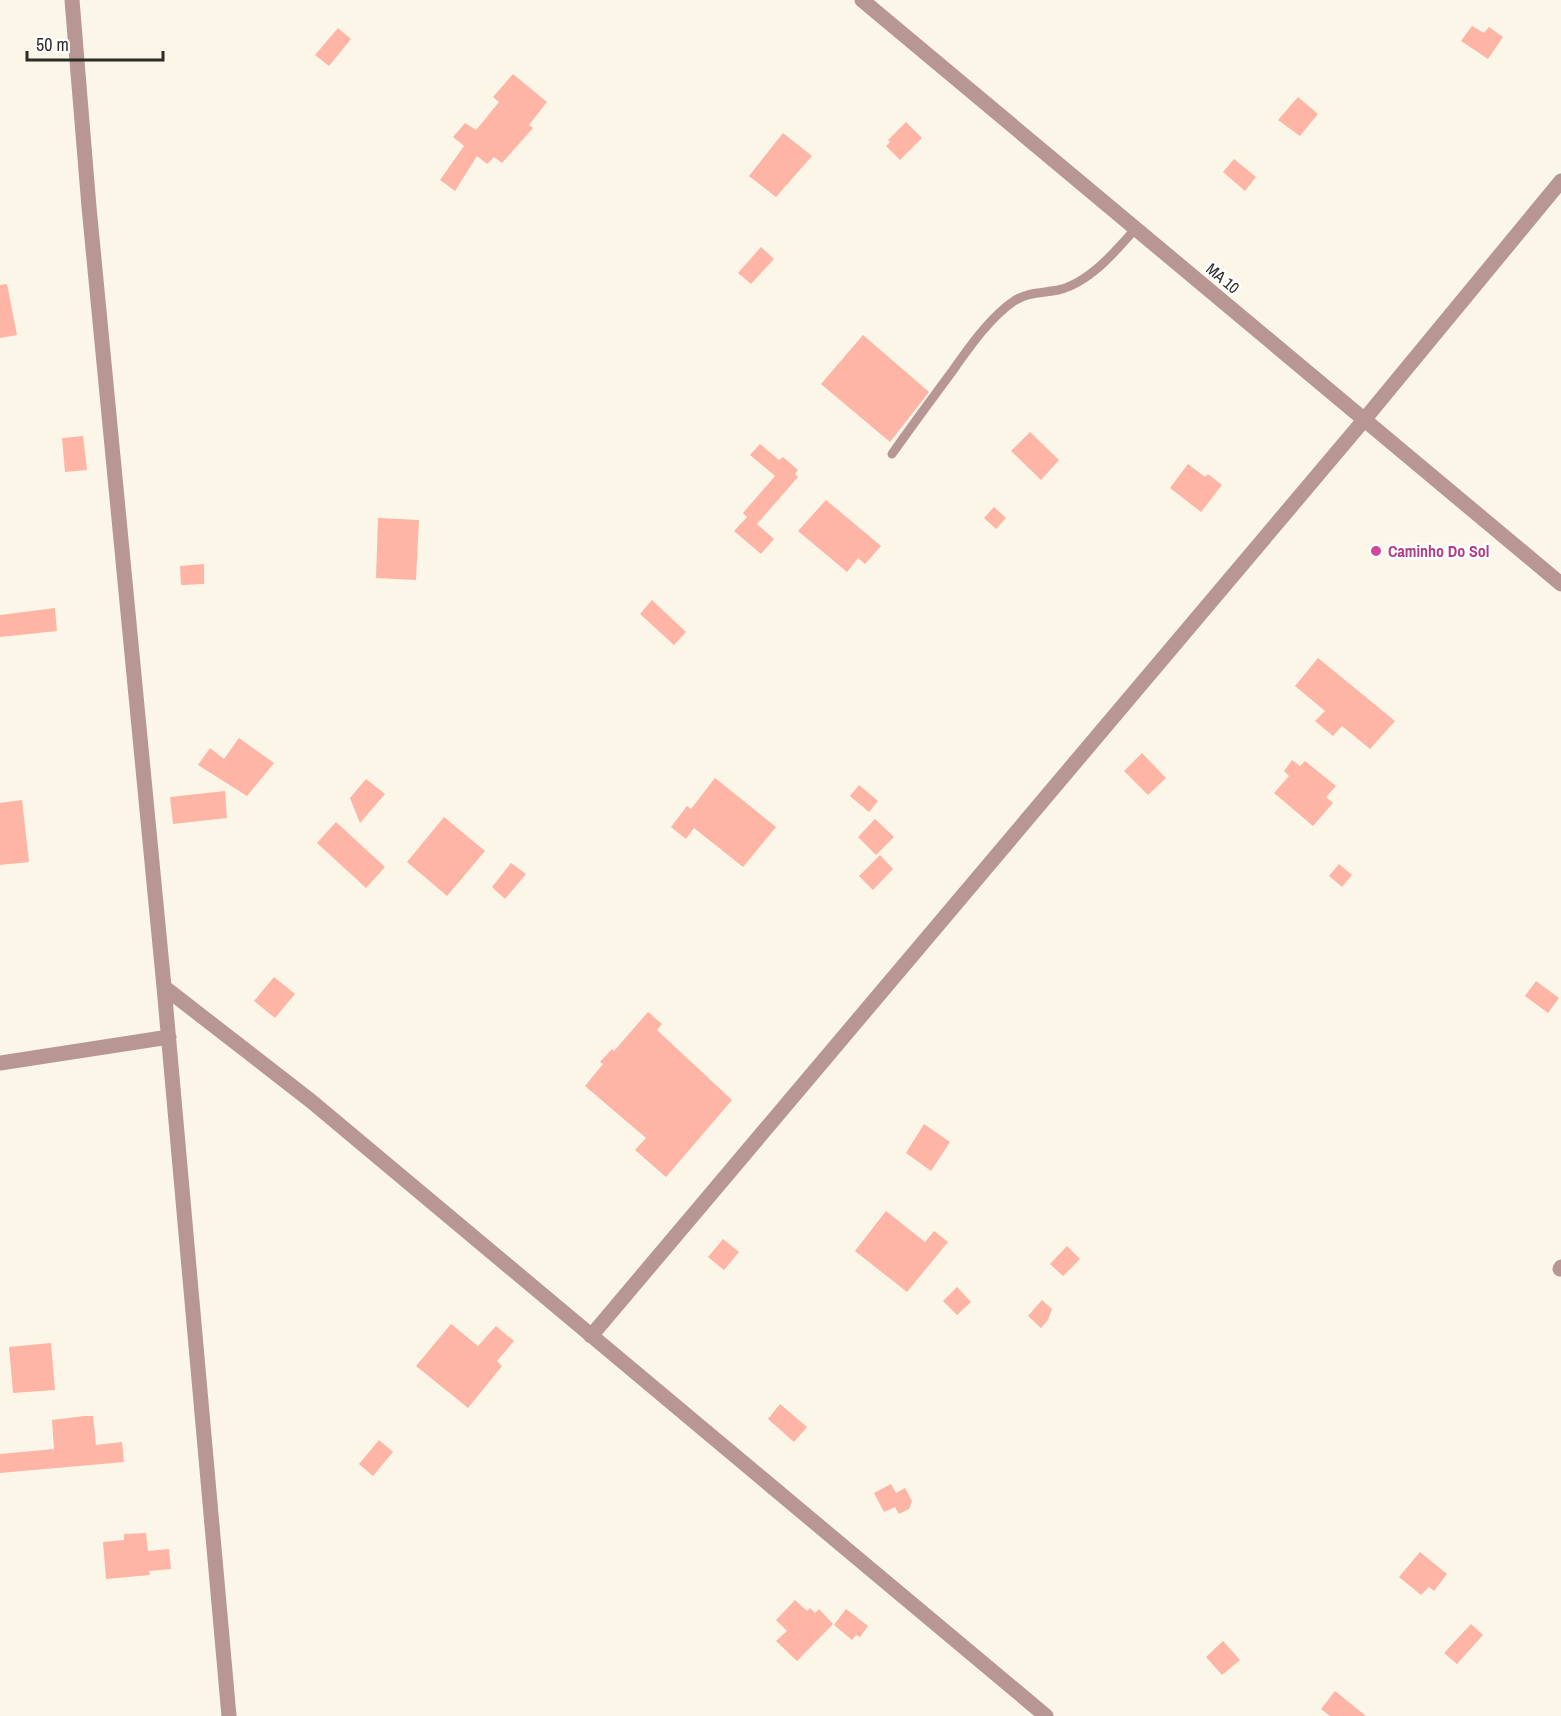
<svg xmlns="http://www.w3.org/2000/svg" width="1561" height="1716" viewBox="0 0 1561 1716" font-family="'Archivo Narrow',sans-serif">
<rect width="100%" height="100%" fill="#fbf6e7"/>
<path fill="#feb5a5" d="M1472,26L1484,33L1489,27L1503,37L1488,59L1461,41Z
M338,28L351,39L329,66L315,55Z
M513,74L547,102L529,125L533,128L502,163L494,157L487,164L477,156L455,191L440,180L464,146L453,137L465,123L476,130L499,102L493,97Z
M1298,97L1318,114L1300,136L1278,120Z
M906,122L922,138L900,160L886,146L890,142L888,140Z
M783,133L812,156L776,197L749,176Z
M1234,159L1256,177L1245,191L1223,172Z
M761,247L774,259L751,284L738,273Z
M7,284L17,335L0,338V285Z
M863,335L929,392L890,442L821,384Z
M1030,432L1059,460L1041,480L1011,451Z
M83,436L87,470L65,472L62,438Z
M760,444L779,460L783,457L798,470L795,474L798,477L757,524L774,539L761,554L734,531L747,517L743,513L775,476L750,455Z
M1188,464L1205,477L1208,474L1222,485L1201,512L1170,488Z
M826,500L881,546L865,564L858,558L847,572L798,531Z
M994,507L1006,518L996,529L984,518Z
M378,518L419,520L416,580L376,578Z
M204,564V584L181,585L180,566Z
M652,600L686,632L674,645L640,614Z
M55,608L57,631L0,637V615Z
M1318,658L1395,721L1370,749L1342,726L1333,736L1315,721L1325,711L1295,686Z
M239,738L274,763L247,796L198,765L210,748L224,759Z
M1142,753L1166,778L1148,795L1124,771Z
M1292,760L1300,766L1305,761L1336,786L1326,797L1333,803L1313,826L1274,793L1289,776L1284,771Z
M715,778L776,827L743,867L694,828L686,839L671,827L687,806L691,809Z
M366,779L385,794L360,823L350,798Z
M859,785L878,801L869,812L850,796Z
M225,791L227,818L173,824L170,797Z
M22,800L29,862L0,865V803Z
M444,817L485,851L447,896L407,862Z
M875,819L894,837L876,855L858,837Z
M336,822L385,867L366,888L317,843Z
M880,855L893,869L873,890L859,876Z
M511,863L526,874L505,899L492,887Z
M1339,864L1352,875L1342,887L1329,876Z
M274,977L295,994L275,1018L254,1001Z
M1536,981L1559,998L1548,1013L1525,996Z
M648,1012L662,1024L657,1030L732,1100L666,1177L635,1150L646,1138L585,1086L603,1064L600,1062L612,1049L614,1051Z
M924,1124L950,1142L931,1171L906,1153Z
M886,1211L925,1242L934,1231L948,1242L907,1292L855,1251Z
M723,1239L739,1252L724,1270L708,1257Z
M1067,1246L1080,1259L1063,1276L1050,1264Z
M957,1287L971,1302L957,1315L943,1301Z
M1042,1300L1052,1309L1048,1320L1041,1328L1028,1316Z
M451,1324L478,1346L496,1326L514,1341L497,1361L502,1366L468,1408L416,1366Z
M51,1343L55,1390L13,1393L9,1347Z
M780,1404L807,1427L794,1442L768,1419Z
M85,1416H93L96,1445L122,1442L124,1462L0,1473V1454L54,1449L52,1420Z
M379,1440L393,1452L373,1476L359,1464Z
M891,1484L896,1493L905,1488L912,1501L909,1509L899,1514L895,1507L884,1512L874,1493Z
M146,1533L148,1551L169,1549L171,1569L149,1571L150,1575L106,1579L103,1542L124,1540V1534Z
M1420,1552L1447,1574L1434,1591L1429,1587L1421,1595L1399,1577Z
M795,1600L807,1611L810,1608L815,1613L819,1609L833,1624L797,1661L776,1641L787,1631L776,1620Z
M846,1609L868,1626L860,1637L856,1635L852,1640L834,1625Z
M1471,1624L1483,1635L1457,1664L1444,1653Z
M1223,1641L1240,1660L1222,1675L1206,1657Z
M1335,1691L1366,1716H1330L1321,1709Z"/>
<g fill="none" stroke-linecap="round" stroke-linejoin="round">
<path stroke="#b79694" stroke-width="9" d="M892,454C911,427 931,400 951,373C968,349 990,317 1014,301C1027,292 1043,293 1058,290C1089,283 1116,251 1136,228"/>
<path stroke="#b79694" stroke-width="15" d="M72,0L89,207L164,987L229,1716
M862,0L1561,584
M164,987L311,1101L1046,1716
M0,1063L169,1037
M1560,1269L1561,1267
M591,1336L1364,420L1561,181"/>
</g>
<circle fill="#d1479c" stroke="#fff" stroke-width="2" cx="1376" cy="551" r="6"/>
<g text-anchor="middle" stroke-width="5" stroke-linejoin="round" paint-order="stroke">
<g font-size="16" fill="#2d2b26" stroke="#fff">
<text transform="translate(1223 278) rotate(40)" y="6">MA 10</text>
</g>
<g font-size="16" font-weight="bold" fill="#b23c85" stroke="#fff" text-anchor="start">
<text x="1388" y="557">Caminho Do Sol</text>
</g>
</g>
<path d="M27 51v9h136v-9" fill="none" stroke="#2d2b26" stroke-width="3"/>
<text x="36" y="51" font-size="18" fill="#2d2b26" stroke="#ffffff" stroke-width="4.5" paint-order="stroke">50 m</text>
</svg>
